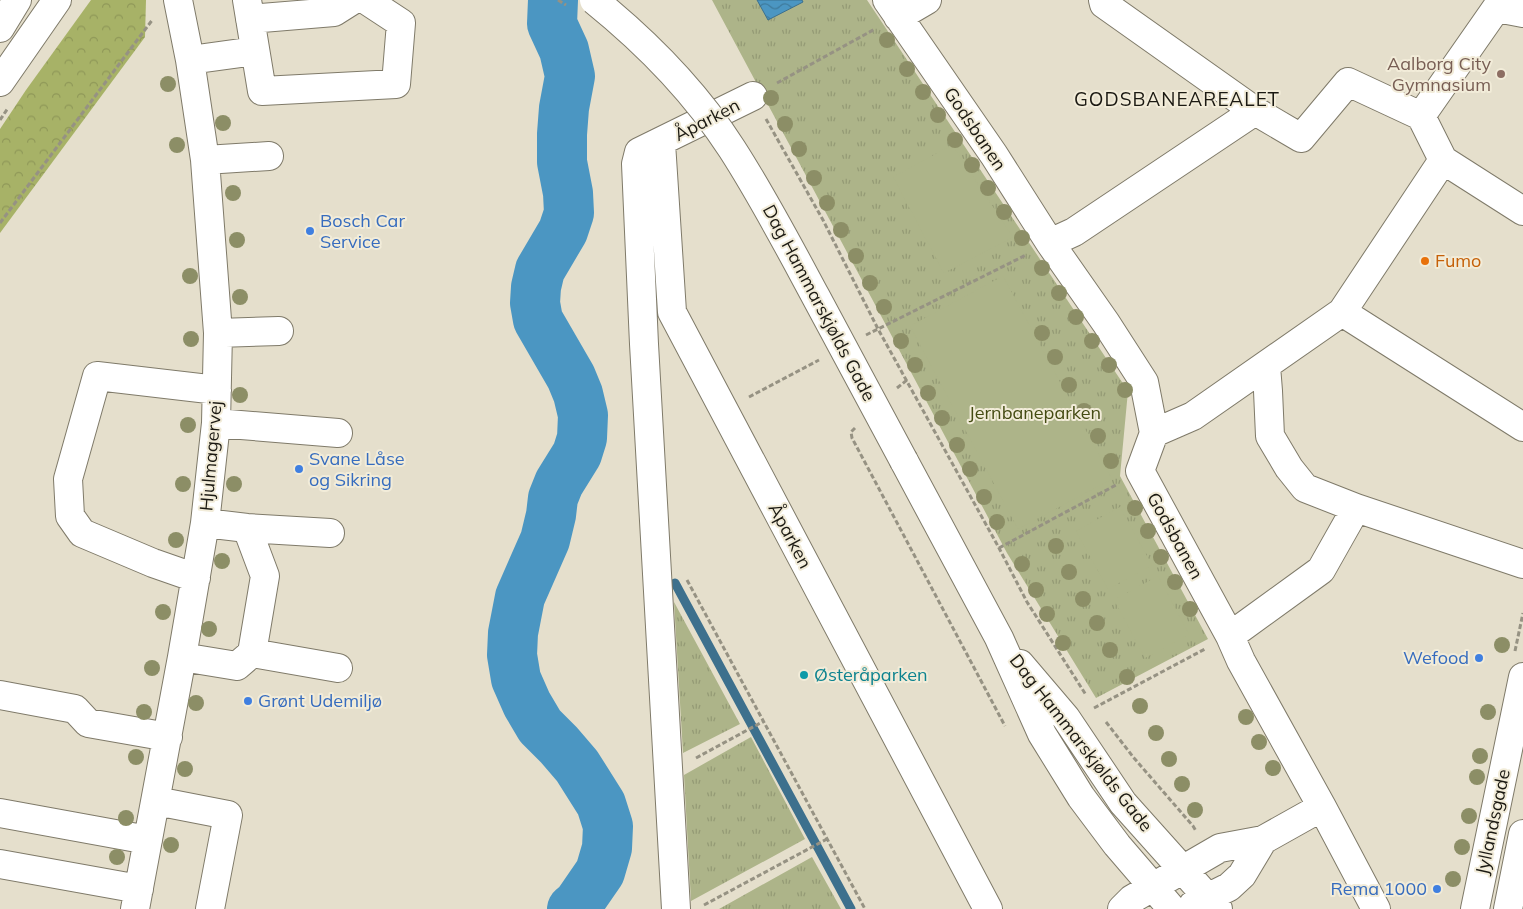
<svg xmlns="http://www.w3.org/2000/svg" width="1523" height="909" viewBox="0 0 1523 909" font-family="Mulish,sans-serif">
<defs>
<pattern id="grass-tufts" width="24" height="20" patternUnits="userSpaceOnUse" patternTransform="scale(1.25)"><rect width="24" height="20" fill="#adb489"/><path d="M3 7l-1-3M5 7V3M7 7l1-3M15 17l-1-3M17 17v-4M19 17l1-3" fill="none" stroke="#949a75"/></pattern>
<pattern id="forest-crowns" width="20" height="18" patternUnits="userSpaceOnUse" patternTransform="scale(1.25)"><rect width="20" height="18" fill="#a7b267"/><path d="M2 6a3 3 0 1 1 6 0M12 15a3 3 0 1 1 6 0" fill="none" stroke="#8f9858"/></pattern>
<pattern id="water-waves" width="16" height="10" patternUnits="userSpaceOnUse" patternTransform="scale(1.25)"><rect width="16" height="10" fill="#4b96c2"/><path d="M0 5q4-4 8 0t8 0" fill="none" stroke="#3e7a9c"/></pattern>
</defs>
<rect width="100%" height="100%" fill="#e5dfcc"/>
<path fill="url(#grass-tufts)" d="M712,0H867L1128,391L1120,476L1208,639L1096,698L1007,553L879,312Z
M674,602L740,724L683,753Z
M751,737L805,839L691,901L684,775Z
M812,857L841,909H719Z"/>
<path fill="url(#forest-crowns)" d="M91,0H146L145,37L0,233V129L26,90Z"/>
<path fill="#adb489" d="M952,145L1013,237L944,273L893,177Z
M1003,276L1112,479L1018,529L910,326Z
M1120,507L1152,565L1108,589L1076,531Z
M1158,576L1189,634L1145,658L1114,600Z"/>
<path fill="url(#water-waves)" stroke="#3d708d" d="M757,0H802L803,2L768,20Z"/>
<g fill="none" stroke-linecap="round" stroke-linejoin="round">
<path stroke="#3d708d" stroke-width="9" d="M675,583L851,909"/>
<path stroke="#4b96c2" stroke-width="50" d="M553,0L552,24L564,50L570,76L564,108L562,134V162L568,193L569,213L563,231L540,270L536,287L535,303L538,320L571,377L578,394L583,415L582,438L577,454L559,483L553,498L551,515L545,540L520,597L513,633L512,655L516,679L527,704L540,726L559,745L577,766L601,804L608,826L607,848L600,872L578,904L572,909"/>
<defs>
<path id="minor" d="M247,0L262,91L396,84L401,23L366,0
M887,0L994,155L1050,243L1106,323L1144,382L1154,433L1140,471L1230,636L1241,661L1322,807L1376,909
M1103,0L1104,4L1255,111L1301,138L1348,82L1421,116L1443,160L1342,312L1193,416L1154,433
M1497,8L1523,13
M898,17L927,0
M250,19L334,12L353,0
M0,28L17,0
M190,60L255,51
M0,82L57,0
M1421,116L1502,0
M661,143L672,312L988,909
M205,160L269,156
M1443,160L1523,211
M1050,243L1074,232L1255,111
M1342,312L1523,427
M218,333L279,331
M1266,366L1268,391L1270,436L1289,468L1305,488L1356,508L1523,564
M216,423L338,433
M904,461L999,638L1042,734L1081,797L1117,845L1172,909
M205,523L247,528L330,533
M247,528L265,576L252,653
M196,578L153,563L82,533L70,516L68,479L97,376L217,390
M1230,636L1321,570L1356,508
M182,657L237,666L252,653L338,668
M1020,664L1066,718L1123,803L1218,909
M0,695L75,709L88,723L168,737
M156,801L228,815L210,909
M0,813L148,840
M0,864L139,889
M1193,905L1229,887L1242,875L1263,840
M135,909L182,657L205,523L216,423L218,333L205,160L190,60L178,0
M676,909L644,344L636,164L639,152L753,96
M1122,909L1132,899L1220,848L1263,840L1322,807
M1508,909L1523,834"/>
<path id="major" d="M1475,909L1523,677"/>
</defs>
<use href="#minor" stroke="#7f7a69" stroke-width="30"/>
<use href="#major" stroke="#7f7a69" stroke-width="30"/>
<path stroke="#969283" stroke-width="3" stroke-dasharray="5 2.5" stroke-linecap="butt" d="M777,83L875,29
M766,119L823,220L878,329L999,548L1027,602L1086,695
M0,120L8,108
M0,223L153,19
M866,335L1026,255
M897,388L907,380
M749,397L819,360
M855,428L851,432L852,438L1005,726
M999,548L1116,485
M687,580L865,909
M1515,651L1523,613
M1094,708L1205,649
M1106,722L1134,758L1193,826L1196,831
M696,758L764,721
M704,905L827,839"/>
<use href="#minor" stroke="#fff" stroke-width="28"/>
<use href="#major" stroke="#fff" stroke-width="28"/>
<defs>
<path id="minor-bridge" d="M594,0C646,42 696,93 732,149C763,197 789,247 816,297C845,352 875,406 904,461"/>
</defs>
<use href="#minor-bridge" stroke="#7f7a69" stroke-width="30" stroke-linecap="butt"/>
<path stroke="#969283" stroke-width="3" stroke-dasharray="5 2.5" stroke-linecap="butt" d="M558,0L566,5"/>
<use href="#minor-bridge" stroke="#fff" stroke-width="28"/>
</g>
<g fill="#8c8e66">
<circle cx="887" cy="40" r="8"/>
<circle cx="907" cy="69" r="8"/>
<circle cx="168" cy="84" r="8"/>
<circle cx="923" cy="92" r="8"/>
<circle cx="771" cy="98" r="8"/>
<circle cx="938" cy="115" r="8"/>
<circle cx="223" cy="123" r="8"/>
<circle cx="785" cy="124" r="8"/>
<circle cx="955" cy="140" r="8"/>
<circle cx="177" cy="145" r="8"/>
<circle cx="799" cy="149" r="8"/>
<circle cx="972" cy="165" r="8"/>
<circle cx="814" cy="178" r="8"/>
<circle cx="988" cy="188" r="8"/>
<circle cx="233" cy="193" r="8"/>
<circle cx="827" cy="203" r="8"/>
<circle cx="1004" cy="212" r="8"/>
<circle cx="841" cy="230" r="8"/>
<circle cx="1022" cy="238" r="8"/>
<circle cx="237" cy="240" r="8"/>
<circle cx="856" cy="256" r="8"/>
<circle cx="1042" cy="268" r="8"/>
<circle cx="190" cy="276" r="8"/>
<circle cx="870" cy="283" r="8"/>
<circle cx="1059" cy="293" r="8"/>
<circle cx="240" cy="297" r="8"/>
<circle cx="884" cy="307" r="8"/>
<circle cx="1076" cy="317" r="8"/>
<circle cx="1042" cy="333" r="8"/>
<circle cx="191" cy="339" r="8"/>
<circle cx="901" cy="341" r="8"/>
<circle cx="1092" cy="341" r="8"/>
<circle cx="1055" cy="357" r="8"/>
<circle cx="915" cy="365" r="8"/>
<circle cx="1109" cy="365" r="8"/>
<circle cx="1069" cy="385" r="8"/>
<circle cx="1125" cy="390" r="8"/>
<circle cx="928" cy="393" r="8"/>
<circle cx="240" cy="395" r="8"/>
<circle cx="1084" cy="411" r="8"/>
<circle cx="942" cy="418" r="8"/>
<circle cx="188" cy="425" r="8"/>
<circle cx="1098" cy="436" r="8"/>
<circle cx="957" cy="445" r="8"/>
<circle cx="1111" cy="461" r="8"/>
<circle cx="970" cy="469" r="8"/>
<circle cx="183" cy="484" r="8"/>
<circle cx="234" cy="484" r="8"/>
<circle cx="984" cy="497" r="8"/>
<circle cx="1135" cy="508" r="8"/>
<circle cx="997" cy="522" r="8"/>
<circle cx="1148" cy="531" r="8"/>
<circle cx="176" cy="540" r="8"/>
<circle cx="1056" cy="546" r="8"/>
<circle cx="1161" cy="557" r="8"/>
<circle cx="222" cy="561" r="8"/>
<circle cx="1022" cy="564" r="8"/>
<circle cx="1069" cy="572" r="8"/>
<circle cx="1175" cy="582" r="8"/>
<circle cx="1036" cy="590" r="8"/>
<circle cx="1083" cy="599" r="8"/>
<circle cx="1190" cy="609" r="8"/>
<circle cx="163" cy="612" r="8"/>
<circle cx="1047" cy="614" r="8"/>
<circle cx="1097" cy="623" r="8"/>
<circle cx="209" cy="629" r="8"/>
<circle cx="1063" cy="643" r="8"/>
<circle cx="1502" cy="645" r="8"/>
<circle cx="1110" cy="650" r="8"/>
<circle cx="152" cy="668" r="8"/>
<circle cx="1127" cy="677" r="8"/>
<circle cx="196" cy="703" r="8"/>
<circle cx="1140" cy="706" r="8"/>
<circle cx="144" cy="712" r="8"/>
<circle cx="1488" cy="712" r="8"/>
<circle cx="1246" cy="717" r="8"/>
<circle cx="1156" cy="733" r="8"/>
<circle cx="1259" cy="742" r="8"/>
<circle cx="1480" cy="756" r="8"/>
<circle cx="136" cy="757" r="8"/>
<circle cx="1169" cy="759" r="8"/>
<circle cx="1273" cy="768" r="8"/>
<circle cx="185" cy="769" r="8"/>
<circle cx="1477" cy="777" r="8"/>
<circle cx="1182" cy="784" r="8"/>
<circle cx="1195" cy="810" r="8"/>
<circle cx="1469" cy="816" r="8"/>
<circle cx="126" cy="818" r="8"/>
<circle cx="171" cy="845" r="8"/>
<circle cx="1462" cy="847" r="8"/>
<circle cx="117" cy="857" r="8"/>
<circle cx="1453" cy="879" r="8"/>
</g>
<circle fill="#8d6e63" stroke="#f2ecd9" stroke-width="2" cx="1501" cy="74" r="5"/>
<g fill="#3f7fe0" stroke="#f2ecd9" stroke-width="2">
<circle cx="310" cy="231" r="5"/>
<circle cx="299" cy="469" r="5"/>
<circle cx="1479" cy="658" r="5"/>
<circle cx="248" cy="701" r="5"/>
<circle cx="1437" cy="889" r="5"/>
</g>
<circle fill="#e8710a" stroke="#f2ecd9" stroke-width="2" cx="1425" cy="261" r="5"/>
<circle fill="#0f9aa8" stroke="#f2ecd9" stroke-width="2" cx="804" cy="675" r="5"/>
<g text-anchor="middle" stroke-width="4" stroke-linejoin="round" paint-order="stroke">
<g font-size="18" fill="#785e54" stroke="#f2ecd9" text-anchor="end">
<text x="1491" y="70">Aalborg City<tspan x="1491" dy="21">Gymnasium</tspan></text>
</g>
<g font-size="18" fill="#1b1912" stroke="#f2ecd9">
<text transform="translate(707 120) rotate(-27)" y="6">Åparken</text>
<text transform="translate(975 129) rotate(56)" y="6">Godsbanen</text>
<text transform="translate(819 303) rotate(62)" y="6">Dag Hammarskjølds Gade</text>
<text transform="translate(211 456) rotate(-85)" y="6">Hjulmagervej</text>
<text transform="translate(790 536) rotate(62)" y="6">Åparken</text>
<text transform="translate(1175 536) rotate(61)" y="6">Godsbanen</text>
<text transform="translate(1081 743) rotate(52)" y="6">Dag Hammarskjølds Gade</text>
<text transform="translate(1493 822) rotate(-78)" y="6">Jyllandsgade</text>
</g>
<g font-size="18" fill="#366cbe" stroke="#f2ecd9" text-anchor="start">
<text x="320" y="227">Bosch Car<tspan x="320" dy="21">Service</tspan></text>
<text x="309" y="465">Svane Låse<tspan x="309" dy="21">og Sikring</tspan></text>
<text x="1469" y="664" text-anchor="end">Wefood</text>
<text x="258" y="707">Grønt Udemiljø</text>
<text x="1427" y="895" text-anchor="end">Rema 1000</text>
</g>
<g font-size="18" fill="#c56008" stroke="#f2ecd9" text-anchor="start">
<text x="1435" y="267">Fumo</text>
</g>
<g font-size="18" fill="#444b12" stroke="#f2ecd9">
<text x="1035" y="419">Jernbaneparken</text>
</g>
<g font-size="18" fill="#0d838f" stroke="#f2ecd9" text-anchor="start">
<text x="814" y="681">Østeråparken</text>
</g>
<g font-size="19" letter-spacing="1" fill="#1b1912" stroke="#f2ecd9">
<text x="1177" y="106">GODSBANEAREALET</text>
</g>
</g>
</svg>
